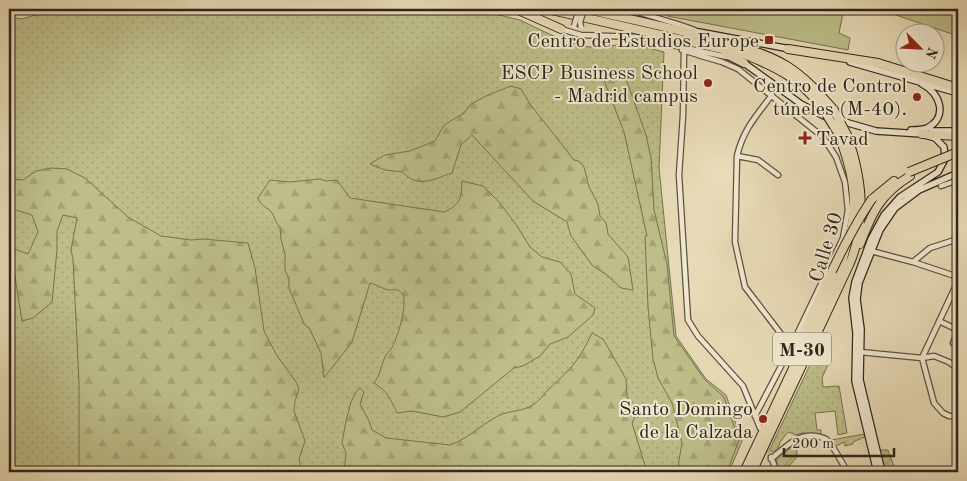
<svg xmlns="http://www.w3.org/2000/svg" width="967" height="481" viewBox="0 0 967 481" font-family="'Old Standard TT',serif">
<defs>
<pattern id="grass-dots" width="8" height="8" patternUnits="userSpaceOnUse" patternTransform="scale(1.25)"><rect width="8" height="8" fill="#bdbe89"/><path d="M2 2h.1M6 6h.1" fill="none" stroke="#a3a376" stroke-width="1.8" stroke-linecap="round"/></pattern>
<pattern id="forest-firs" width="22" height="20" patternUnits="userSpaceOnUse" patternTransform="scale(1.25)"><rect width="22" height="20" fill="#bdbe89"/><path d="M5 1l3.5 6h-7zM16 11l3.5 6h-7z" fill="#a3a376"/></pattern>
<pattern id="park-crowns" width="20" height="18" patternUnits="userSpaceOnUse" patternTransform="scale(1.25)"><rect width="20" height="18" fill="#bdbe89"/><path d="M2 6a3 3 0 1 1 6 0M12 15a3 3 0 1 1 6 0" fill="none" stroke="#a3a376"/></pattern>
<pattern id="garden-furrows" width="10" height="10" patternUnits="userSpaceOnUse" patternTransform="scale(1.25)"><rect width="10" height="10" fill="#bdbe89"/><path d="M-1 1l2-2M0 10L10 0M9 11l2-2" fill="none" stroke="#a3a376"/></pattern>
</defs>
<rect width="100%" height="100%" fill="#e8dbb7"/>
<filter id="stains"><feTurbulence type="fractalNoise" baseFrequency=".004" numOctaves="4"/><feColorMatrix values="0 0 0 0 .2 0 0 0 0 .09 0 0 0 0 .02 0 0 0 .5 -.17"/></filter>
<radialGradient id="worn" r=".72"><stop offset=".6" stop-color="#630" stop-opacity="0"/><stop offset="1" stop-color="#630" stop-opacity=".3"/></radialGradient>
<path fill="url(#grass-dots)" stroke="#757252" d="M55,9H474L520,20L566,42L590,47L633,44L664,52L659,168L676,336L706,379L726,395L742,441L729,472H9V17L22,19Z
M816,352L831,358L822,378L823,387L839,386L847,433L838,435L835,411L815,413L817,430H821V434L802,433L796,435L788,432L780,442L778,449L772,452L770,449Z"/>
<path fill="url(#forest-firs)" stroke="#757252" d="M602,75L625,76L646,135L651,158L654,210L667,264L674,336L705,380L724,397L739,440L727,472H677L682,443L672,403L658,378L653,359L648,307L645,236H647L624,132Z
M511,86L521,89L530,104L574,160L579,161L584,167L589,187L598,204L600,216L606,223L608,234L628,257L633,290L621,288L607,275L592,265L571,236L567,222L533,201L472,135L461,145L452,173C434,179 417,189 403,172L385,170L370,164L385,155L410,151L435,141L444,125L464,113L471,104L488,95Z
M51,168L67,169L85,178L128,217L161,236L191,240L203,239L248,243L255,268L264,331L276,354L296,382L299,389L295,401L294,411L305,441L299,459L302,472H84L79,465V383L73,259L71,250L77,218L63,215L57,231V250L52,302L33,318L22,321L13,264L9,261V247L28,254L38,232L32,215L9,208V179L23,180L36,171Z
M320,179L326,181L337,180L350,198L444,212C461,204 461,199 462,181L483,186L500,203L517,226L530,247L542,257L560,262L571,274L575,294L595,308L593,315L568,337L550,344L540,356L523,366L514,368L460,412L443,417L412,411L397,413C390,398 388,392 374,383C381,374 381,364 386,355C387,353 390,351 391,349C397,340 409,302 402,293C397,288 394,290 388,290C383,289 376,284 370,283L352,342L324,378L321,353L309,328L304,324L289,288V278L285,270V254L281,239L280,227C275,222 275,218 272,213C267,206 261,207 258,198L270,180L290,182Z
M592,333L603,339L626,379L627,396L633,408L635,416L632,423L647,472H344L346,453L342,443L346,421L351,402L356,392L360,388L364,392L360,404L369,421L372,430L386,438L450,445C467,439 480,426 496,417C506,411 518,412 529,407C541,401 542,395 551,387C573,367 579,360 592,333Z"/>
<path fill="url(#park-crowns)" stroke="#757252" d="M865,434L867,436L853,442V444L845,446L844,442L835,447L831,440Z"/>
<path fill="url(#garden-furrows)" stroke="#757252" d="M794,445L797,452V457L790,465L778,468L776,459Z
M878,450H888L896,472H883Z"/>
<path fill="#bdbe89" stroke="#757252" d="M659,9H848L843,13L839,33L850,38L848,50L667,16L660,12Z
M878,9H958V36Z"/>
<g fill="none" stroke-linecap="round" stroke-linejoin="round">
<path stroke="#c3b798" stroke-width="4.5" stroke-dasharray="4.5 2" stroke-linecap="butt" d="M765,443L770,456"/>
<defs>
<path id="street" d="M630,9C652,18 677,22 699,32
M561,29L581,35L636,37L727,57
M682,50L699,55
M684,51L683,115L679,175L688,320L698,336L743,386L760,428
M698,55L722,62L738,69L823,137L836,157L845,182L848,210L843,238L791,347L755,416
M772,95C756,116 743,130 737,156L735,242L745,287L791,347
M737,156L758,160L778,175
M941,186L958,180
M871,251L913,262L958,277
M913,262L930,248L958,239
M958,281L922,358L934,403L943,413L949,416H958
M939,321L958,330
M958,331L953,343L958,347
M860,352L922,358L934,356L949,362L958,369
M771,457L777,472
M771,459C785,448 796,434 815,436C819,437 823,437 826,439C835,447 841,463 848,472"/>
<path id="secondary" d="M699,32L790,49
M850,62L958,93
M744,63L801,104L824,116L876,131L922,134L935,138L944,147L945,159L938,172L900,197L884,215L871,239L855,282L852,298L856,333L855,381L877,472
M911,130C916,130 922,130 927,128C948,118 941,93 922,84
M932,131H958
M882,472L860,380L861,329L857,299L859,283L880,230L895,208L919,190L958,173"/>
<path id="highway" d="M516,9L561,29
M547,9L744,54C778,68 801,79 823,109
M586,9C628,19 670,27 712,39C738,46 764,52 787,66C806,78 820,94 834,110
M788,49L878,63L958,88
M726,54L744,63
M838,133C851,166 859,198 850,233
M922,134L958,136
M872,199L894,181
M860,244C872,213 880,194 910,176
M792,359L832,271
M744,472L831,288L841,265L847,244
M752,472L849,265C868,222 862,177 847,135"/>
</defs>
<use href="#street" stroke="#5c5241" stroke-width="7"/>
<use href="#secondary" stroke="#2d251a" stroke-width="8"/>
<use href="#highway" stroke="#2d251a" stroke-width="10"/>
<use href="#street" stroke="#f0e8d0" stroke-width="4.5"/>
<use href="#secondary" stroke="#f0e8d0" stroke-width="5.5"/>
<use href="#highway" stroke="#e8dbb7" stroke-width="8"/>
<defs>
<path id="street-bridge" d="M574,26L579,9
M581,27L580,22L584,9"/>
<path id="highway-bridge" d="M823,109L838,133
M834,110L847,135
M909,172L958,152
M832,271C844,246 856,222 872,199"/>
</defs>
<use href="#street-bridge" stroke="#5c5241" stroke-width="7" stroke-linecap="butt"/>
<use href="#highway-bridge" stroke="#2d251a" stroke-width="10" stroke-linecap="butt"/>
<use href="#street-bridge" stroke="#f0e8d0" stroke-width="4.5"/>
<use href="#highway-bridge" stroke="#e8dbb7" stroke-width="8"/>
</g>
<g fill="#8f2418" stroke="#f0e8d0" stroke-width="2">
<rect x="764" y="35" width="10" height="10" rx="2.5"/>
<circle cx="708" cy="83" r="5"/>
<circle cx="917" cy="97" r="5"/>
<path d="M802.5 130.5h5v5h5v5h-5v5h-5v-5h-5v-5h5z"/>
<circle cx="763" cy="419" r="5"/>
</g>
<g text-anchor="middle" stroke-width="4" stroke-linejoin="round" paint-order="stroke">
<rect fill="#f0e8d0" stroke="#686051" stroke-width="1" x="773" y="332.5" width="58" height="33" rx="4"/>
<g font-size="19" font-weight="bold" fill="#2d251a">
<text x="802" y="356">M-30</text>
</g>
<g font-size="20" fill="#2d251a" stroke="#f0e8d0" text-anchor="end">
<text x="759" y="47">Centro de Estudios Europe</text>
<text x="698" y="79">ESCP Business School<tspan x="698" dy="23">- Madrid campus</tspan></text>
<text x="907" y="92">Centro de Control<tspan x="907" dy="23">túneles (M-40).</tspan></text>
<text x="816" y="145" text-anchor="start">Tavad</text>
<text x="753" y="415">Santo Domingo<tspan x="753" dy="23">de la Calzada</tspan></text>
</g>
<g font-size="20" fill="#2d251a" stroke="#f0e8d0">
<text transform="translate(825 247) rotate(-73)" y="7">Calle 30</text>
</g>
</g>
<rect width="967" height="481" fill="none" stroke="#e8dbb7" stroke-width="30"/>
<rect x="10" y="10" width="947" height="461" fill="none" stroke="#2d251a" stroke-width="2.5"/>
<rect x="15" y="15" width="937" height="451" fill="none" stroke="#2d251a"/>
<g transform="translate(920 48) rotate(114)"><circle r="24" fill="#f0e8d0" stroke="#a29a87"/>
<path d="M0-4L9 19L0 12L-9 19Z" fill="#8f2418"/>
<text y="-8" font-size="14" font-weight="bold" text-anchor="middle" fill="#2d251a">N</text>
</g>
<path d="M784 448v8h110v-8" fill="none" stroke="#2d251a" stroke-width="2.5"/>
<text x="792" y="448" font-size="15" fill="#2d251a" stroke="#f0e8d0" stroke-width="4" paint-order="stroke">200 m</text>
<rect width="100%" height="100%" filter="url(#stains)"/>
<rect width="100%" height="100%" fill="url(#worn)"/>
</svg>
